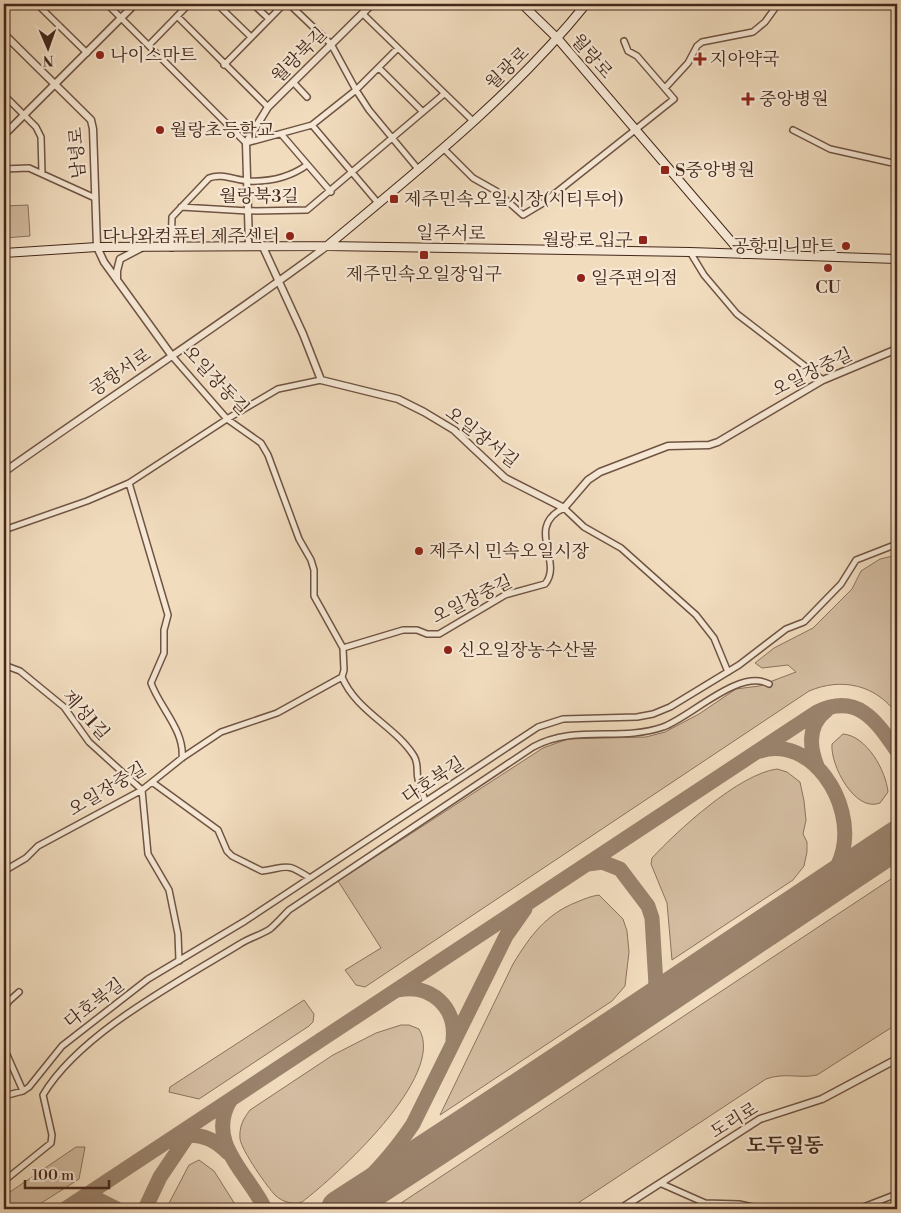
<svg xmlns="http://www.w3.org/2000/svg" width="901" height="1213" viewBox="0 0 901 1213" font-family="'Libre Bodoni','Noto Serif KR',serif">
<rect width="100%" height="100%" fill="#f1dcbe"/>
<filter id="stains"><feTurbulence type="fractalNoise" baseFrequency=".004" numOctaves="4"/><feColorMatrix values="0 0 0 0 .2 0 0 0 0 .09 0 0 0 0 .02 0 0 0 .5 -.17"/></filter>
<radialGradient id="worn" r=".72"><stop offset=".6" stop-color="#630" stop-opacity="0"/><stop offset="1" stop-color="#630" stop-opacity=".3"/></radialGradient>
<path fill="#d4bda2" stroke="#8c725e" d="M28,205L30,236L4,238V206Z
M897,555V714C876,685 842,677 809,691L365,987L356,985L345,970L381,948L338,881L543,748L568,739L646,737L665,732L699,714L736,689L759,686L796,672L788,665L762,668L755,663L774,648L813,628L852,589L861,571L880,559Z
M843,734C867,736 886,771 888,792L880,803C855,813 830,765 832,744Z
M777,769L787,772L800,782L804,801L806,820L803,834L807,842V852L804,866L793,880L672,960L667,903L651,864L652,858C678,830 739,774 777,769Z
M897,875V1024L817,1075C799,1079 786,1072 766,1079L569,1209H392Z
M599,895L623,919L627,931L629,952L625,986L612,1001L440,1115L513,964C530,936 546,914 577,902C584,899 591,896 599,895Z
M304,1000L314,1014L313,1022L309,1026L199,1099L169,1092L170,1087Z
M401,1025H409L419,1029C447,1076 336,1176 302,1202C293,1205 283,1202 276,1196C267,1187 242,1151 240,1139C239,1127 243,1119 250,1110L333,1055L376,1033Z
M76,1147H85L79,1179L32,1209H4V1196Z
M199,1160L214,1171L238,1209H166L189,1165Z"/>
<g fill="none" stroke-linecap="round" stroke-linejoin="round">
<path stroke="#9a826c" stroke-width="15" d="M760,751C812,735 854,802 843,850C838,873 824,887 807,902
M817,766C809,746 808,724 827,710
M892,844L897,838
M588,864L602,862L620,869L648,906L652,918L656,985L649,1000L628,1019
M398,990C430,983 457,1007 453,1040
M231,1099C204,1142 249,1174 265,1209
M182,1136C200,1133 215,1139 228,1153
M78,1202L99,1200L117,1209
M65,1209L817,712C858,692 877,722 897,751
M145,1209L160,1177L191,1131
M336,1209C365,1184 392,1156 413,1124L506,936L525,909"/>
<path stroke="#9a826c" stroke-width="38" d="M340,1209C528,1089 711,963 897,840"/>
<defs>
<path id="minor" d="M37,4L87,53
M107,4L246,143L312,125L356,90L398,48
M217,4L251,37
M253,4L269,19
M289,4L331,44L356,90L369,110L418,169
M363,14L473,121
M177,16L268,107
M149,45L189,4
M224,65L284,4
M379,68L423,112
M293,82L307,97
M665,88L688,63L697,46L702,42L753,32L765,22L778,4
M4,95L36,127L41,137L42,173
M312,125L378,203
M793,130L830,149L897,164
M282,135L331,192
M443,148L473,178L496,191L523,215L543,203L674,99L637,56L628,51L624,41
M4,169L29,168L95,198
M181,207L248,211L307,210L444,94
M171,248L172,217L209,178C221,173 235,180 248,181C270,182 289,178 307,165
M690,252L704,275L737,314L823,380
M172,356L227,419L261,443L268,455L299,539L311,560L314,570V596L343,648
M129,483L168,615L164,630V653L151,683C160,708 185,731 182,758
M4,530L87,501L129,483L227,419L278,389L321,380
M343,648L403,630H417L427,634H439L505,595L545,584C564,562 524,527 564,508L584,527L621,548L696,615L714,638L728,672
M4,665L20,671L64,707L89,742L142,790
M342,677C356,711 395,726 414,756C419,764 416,771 418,779C420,786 423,794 425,801
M152,782L218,830L227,851L232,856L262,871C289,867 285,862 310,878
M142,790L148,854L169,890L178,934L179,961
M4,871L26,858L38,846L142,790L182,758L221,732L277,713L342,677L344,670L343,648
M4,1009L9,1001L19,992
M4,1048L23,1091
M4,1096L23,1091L29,1087L62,1046L148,979L245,921L538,727L563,719L637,717L653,714L670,707L739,665L786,629L804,622L841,584L856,560L897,544
M4,1181L51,1143L52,1135L43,1095C80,1033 178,982 240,944C249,938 261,935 270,929C277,923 283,916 289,910L533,747C575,724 620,742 663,727C691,717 739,668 769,684
M662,1184L705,1203L739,1204L762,1209
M858,1209L897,1194"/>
<path id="tertiary" d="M4,34L91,120L93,129L97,247L104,262L172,356
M4,135L135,4
M249,246L246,143L268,107L372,4
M263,247L303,334L321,380L398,399L424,412L454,430L505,478L564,508L588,480L600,472L668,446L709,445L718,442L823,380L897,349
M117,280V271L120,259L141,248
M4,472C111,396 221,325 327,246
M620,1209L760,1119L822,1099L897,1059"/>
<path id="secondary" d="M522,4L558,39L742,254
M327,246C417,171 512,96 586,4
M4,253L97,247L327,246L690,252L897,259"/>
</defs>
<use href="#minor" stroke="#6f5443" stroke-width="8"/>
<use href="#tertiary" stroke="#6f5443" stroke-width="9"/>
<use href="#secondary" stroke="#44271a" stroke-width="10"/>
<use href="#minor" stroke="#f6e8d5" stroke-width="5"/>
<use href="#tertiary" stroke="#f6e8d5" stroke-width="6"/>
<use href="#secondary" stroke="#f6e8d5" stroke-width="8"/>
</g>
<g fill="#8f2418" stroke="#f6e8d5" stroke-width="2">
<circle cx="100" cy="55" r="5"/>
<path d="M697.5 51.5h5v5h5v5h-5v5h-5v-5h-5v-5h5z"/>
<path d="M745.5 91.5h5v5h5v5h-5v5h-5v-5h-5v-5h5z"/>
<circle cx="160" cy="130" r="5"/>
<rect x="660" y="165" width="10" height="10" rx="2.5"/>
<rect x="389" y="194" width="10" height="10" rx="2.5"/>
<circle cx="290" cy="236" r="5"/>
<rect x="638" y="235" width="10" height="10" rx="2.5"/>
<circle cx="846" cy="246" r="5"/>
<rect x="419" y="250" width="10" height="10" rx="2.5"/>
<circle cx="828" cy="268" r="5"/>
<circle cx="581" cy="278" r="5"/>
<circle cx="419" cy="551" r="5"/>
<circle cx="448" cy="650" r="5"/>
</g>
<g text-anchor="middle" stroke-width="4.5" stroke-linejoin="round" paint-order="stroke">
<g font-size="18" fill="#44271a" stroke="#f6e8d5" text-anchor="start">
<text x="110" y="61">나이스마트</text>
<text x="710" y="65">지아약국</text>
<text x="759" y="105">중앙병원</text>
<text x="170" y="136">월랑초등학교</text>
<text x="675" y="176">S중앙병원</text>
<text x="404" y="205">제주민속오일시장(시티투어)</text>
<text x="280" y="242" text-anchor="end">다나와컴퓨터 제주센터</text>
<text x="633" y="246" text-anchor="end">월랑로 입구</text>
<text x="836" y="252" text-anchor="end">공항미니마트</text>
<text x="424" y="280" text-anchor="middle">제주민속오일장입구</text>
<text x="591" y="284">일주편의점</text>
<text x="828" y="293" text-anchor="middle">CU</text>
<text x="429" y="557">제주시 민속오일시장</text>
<text x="458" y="656">신오일장농수산물</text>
</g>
<g font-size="18" fill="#44271a" stroke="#f6e8d5">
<text transform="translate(299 55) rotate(-45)" y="6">월랑북길</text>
<text transform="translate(592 56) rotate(49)" y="6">월랑로</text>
<text transform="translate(507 68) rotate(-44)" y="6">월광로</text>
<text transform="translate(77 153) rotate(-94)" y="6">남녕로</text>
<text x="259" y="202">월랑북3길</text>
<text transform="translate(451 233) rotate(1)" y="6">일주서로</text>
<text transform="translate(120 372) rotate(-34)" y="6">공항서로</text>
<text transform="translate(812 372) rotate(-26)" y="6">오일장중길</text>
<text transform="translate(216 380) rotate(47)" y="6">오일장동길</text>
<text transform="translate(482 437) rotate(38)" y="6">오일장서길</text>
<text transform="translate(472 599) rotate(-26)" y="6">오일장중길</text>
<text transform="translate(86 715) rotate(48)" y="6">제성1길</text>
<text transform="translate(433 780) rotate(-33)" y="6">다호북길</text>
<text transform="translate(107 789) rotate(-31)" y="6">오일장중길</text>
<text transform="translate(94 1003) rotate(-37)" y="6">다호북길</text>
<text transform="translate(734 1120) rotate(-31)" y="6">도리로</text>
</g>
<g font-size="20" font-weight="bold" fill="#44271a" stroke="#f6e8d5">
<text x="785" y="1152">도두일동</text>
</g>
</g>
<rect width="901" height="1213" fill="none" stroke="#f1dcbe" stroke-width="20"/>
<rect x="5" y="5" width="891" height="1203" fill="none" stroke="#44271a" stroke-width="2.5"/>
<rect x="10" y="10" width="881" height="1193" fill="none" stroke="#44271a"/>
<g transform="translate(48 48) rotate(178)" stroke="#f6e8d5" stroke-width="4" paint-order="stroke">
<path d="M0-4L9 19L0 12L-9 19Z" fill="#44271a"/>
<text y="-8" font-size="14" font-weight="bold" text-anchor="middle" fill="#44271a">N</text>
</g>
<path d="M25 1180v8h84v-8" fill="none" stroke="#44271a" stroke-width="2.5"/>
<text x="32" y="1180" font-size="15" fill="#44271a" stroke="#f6e8d5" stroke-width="4" paint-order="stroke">100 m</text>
<rect width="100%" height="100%" filter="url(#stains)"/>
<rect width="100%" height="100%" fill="url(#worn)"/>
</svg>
